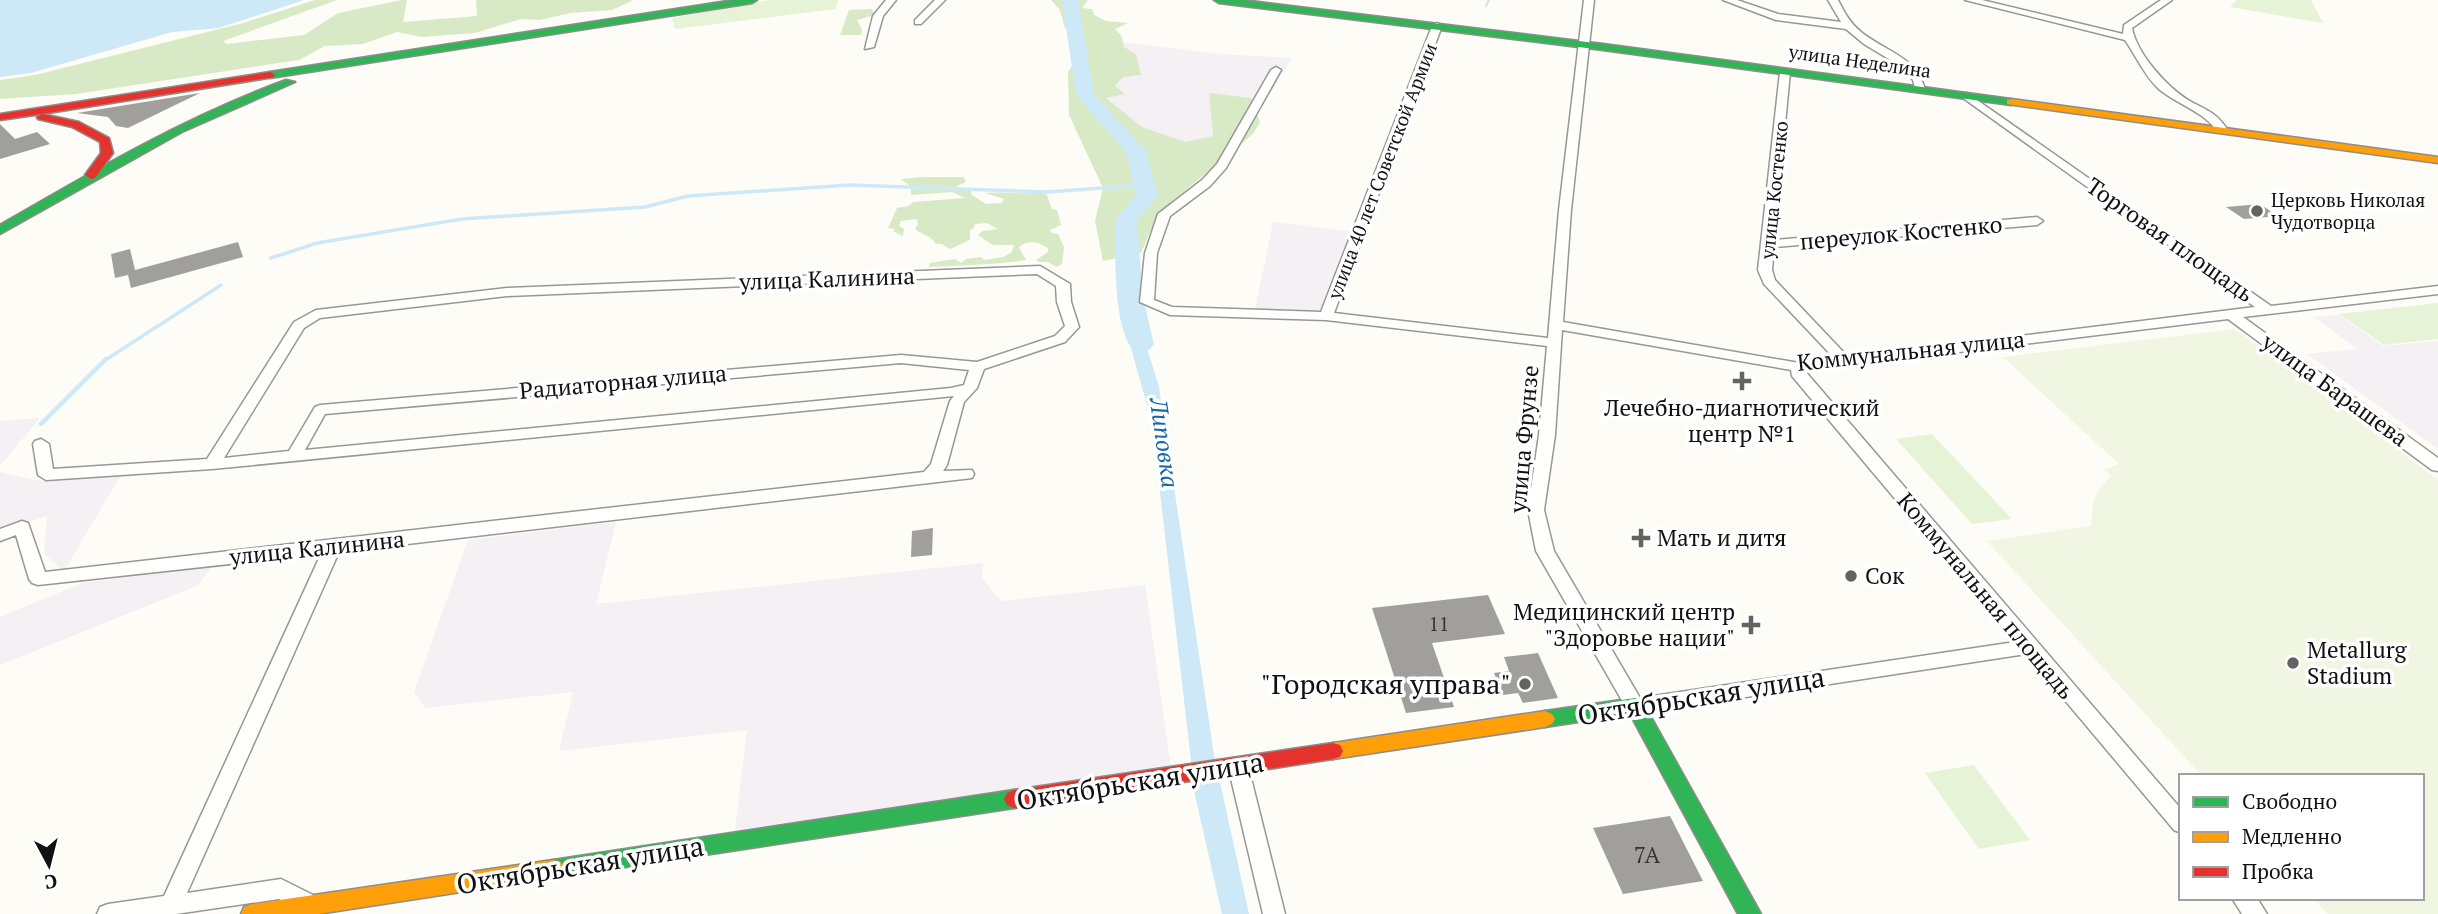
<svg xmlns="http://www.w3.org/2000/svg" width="2438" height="914" viewBox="0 0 2438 914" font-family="'PT Serif',serif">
<rect width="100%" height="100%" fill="#fdfcf7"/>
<path fill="#f5f0f3" d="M1112,41L1218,54L1292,58L1235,151L1136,142L1098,98Z
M1273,222L1355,232L1323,312L1255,310Z
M2339,315L2383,346L2438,341V449L2307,354L2357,349L2314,317Z
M40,418L0,466V421Z
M0,472L39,481L121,475L64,571L44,554L47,516L0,531Z
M616,522L596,604L983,563L982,578L1001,601L1145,585L1171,768L735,830L747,730L559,751L573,692L425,708L414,692L468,540Z
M211,567L199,585L0,665V617L82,583Z"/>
<path fill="#e7f3d7" d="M770,0H838L836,9L675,29L672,18Z
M2237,0H2311L2323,23L2230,7Z
M2438,303V339L2384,345L2339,314Z
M1932,434L2011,518V519L1972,524L1896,439Z
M1974,765L2030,840L1979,849L1925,773Z"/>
<path fill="#d8eac5" d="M315,0H337L223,41L227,44L304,35L338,13L402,0H407L403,22L477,16L476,0H634L612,10L570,13L540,20L521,19L475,33L422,37L397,32L363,44L325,46L299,60L76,94L0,99V80L35,75L243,23Z
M1051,0H1088L1082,8L1092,9L1094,15L1106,21L1128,23L1115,29L1121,35L1124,47L1136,54L1141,75L1123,77L1115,86L1125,94L1106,98L1142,127L1185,142L1213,136L1209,93L1251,98L1260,122L1253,134L1158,213L1141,253L1103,261L1095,221L1103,188L1069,115L1068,72L1086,46L1082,43L1079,30L1065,28L1060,10Z
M872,9L875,15L857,20L862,30L861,35H840L849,10Z
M923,177H964L966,182L955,187L956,189L970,190L972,195L986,204L1002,203L1004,199L985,193C1004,191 1024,196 1042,191L1047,195L1052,209L1057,210L1061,225L1050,230L1052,233L1058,234L1064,247L1062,264L1056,267L1048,262H1039L1036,260L1048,252V248C1038,243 1031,238 1019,247L1026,260C993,265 963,265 929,267L930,263L955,259L961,263L966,259L981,257L984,260L1003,257L1012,252L1014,245H993L978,235L983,231L998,229L987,223L975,224L974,228L970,230V240L950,249L942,244H936C931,235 922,235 915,229L918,224L917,219L901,221L899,226L904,229L903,236L894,232V229L888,228L897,208L909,206L913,202L965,198L952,192L911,195V187L901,179Z"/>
<path fill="#f0f6e1" d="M2235,329L2438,480V914H2328L2313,898H2422V776H2202L1987,541L2091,526C2093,501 2092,493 2112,476L2104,470L2119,464L2003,357Z"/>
<path fill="#cde8f7" d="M0,0H304L219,28L172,32L31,73L0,77Z
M1134,306L1159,387L1214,755L1249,914H1222L1195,795L1152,423L1120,309Z"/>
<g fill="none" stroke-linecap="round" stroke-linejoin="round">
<path stroke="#cde8f7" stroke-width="2.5" d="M1486,6L1489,0"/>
<path stroke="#cde8f7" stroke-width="3.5" d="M271,258L317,243L462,219L645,207L688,196L850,185L1047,192L1144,185
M104,361L221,285"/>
<path stroke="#cde8f7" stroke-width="4.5" d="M41,424L106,359"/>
<path fill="#cde8f7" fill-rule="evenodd" d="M1062,0H1078L1094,94L1146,151L1158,196L1137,220L1143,298L1154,344L1150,349L1141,352L1132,349C1112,320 1116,254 1115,219L1136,195L1126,152L1076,95Z"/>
</g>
<path fill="#a19f9c" d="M200,93L128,128L116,126L108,117L77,113Z
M0,124L15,139L37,132L50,144L0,159Z
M2260,204L2278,216L2244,219L2226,207Z
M238,242L243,257L131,288L128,275L115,278L111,254L130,249L135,270Z
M933,528L932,555L911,557L912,531Z
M1488,595L1505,634L1432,643L1454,707L1406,713L1372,608Z
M1538,653L1558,698L1523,703L1518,693L1503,695L1494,673L1509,671L1504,657Z
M1670,816L1703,881L1623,894L1593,828Z"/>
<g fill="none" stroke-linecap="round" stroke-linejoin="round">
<defs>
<path id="street" d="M886,0H896L883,16L874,47L865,49L873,16Z
M935,0H945L921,24H915V20Z
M1584,0H1594L1571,210L1563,322L1799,363L1834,358L1764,284L1758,270L1780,72L1785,69L1790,72L1774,240L2037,217L2043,221L2037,225L1774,247L1772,270L1775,280L1848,357L2255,307L1963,98L1962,96L1967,93L2271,306L2438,286V294L2243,317L2438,458V471L2432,470L2228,319L1805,371L2181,809V833L2174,830L2026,654L1635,714L1628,711L1536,551L1528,510L1539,435L1547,346L1326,320L1170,315L1140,302L1145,253L1158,214L1202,180L1217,164L1271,70L1276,67L1281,70L1226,168L1210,186L1170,216L1157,253L1154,300L1172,307L1321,312L1432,26L1437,23L1442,26L1334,313L1548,338L1559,210ZM1562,330L1791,370L1792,376L2015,642L1640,698L1554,551L1544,510L1555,435Z
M1723,0H1737L1778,14L1841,22L1828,0H1838C1844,12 1850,23 1861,32C1884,51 1918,57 1925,90L1916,92L1913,80L1902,67L1864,44L1846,29L1776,20Z
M1965,0H1982L2123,34L2124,25L2161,0H2172L2132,28C2137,54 2166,86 2188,100C2205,110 2215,111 2227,129L2217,131C2204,112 2179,105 2160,90C2146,78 2136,56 2125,40Z
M1040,266L1070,284L1071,302L1079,327L1065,342L984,369L977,388L964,402L947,465L943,471L972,470L974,474L972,478L339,552L187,893L281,879L319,898L322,905L319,914H297L298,909L279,899L176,914H97L100,907L108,904L164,896L321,554L38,585L32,583L29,579L16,535L0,541V529L22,521L28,523L45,572L924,472L931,464L950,401L954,396L212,469L46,480L38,475L33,444L35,441L41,439L49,444L53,469L207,459L294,322L316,310L507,288ZM1037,274L1056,286L1057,302L1065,326L1055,336L977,362L901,355L320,405L315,407L289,451L224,458L304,328L320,318L507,296ZM901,363L969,370L964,385L951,388L305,450L325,414Z
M1238,758L1245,760L1248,766L1285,914H1263L1228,766L1231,760Z
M2232,898H2257L2267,914H2242Z"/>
<path id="fast" d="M734,0H757L752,3L270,78L265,75L270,72Z
M1214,0H1242L1603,44L2011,99L2016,102L2011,105L1603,50L1219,3Z
M286,80L295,82L182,132L0,234V225C93,171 185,117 286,80Z
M1635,698L1642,701L1761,914H1738L1630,714L1545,727L1538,724L1535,719L1538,714L1545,711Z
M1014,790L1021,793L1024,799L1021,805L1014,808L553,878L545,876L542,869L545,862L553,860Z"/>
<path id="slow" d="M2011,99L2438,157V163L2007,104V100Z
M1545,711L1552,714L1555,719L1552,724L1545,727L1333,759L1326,757L1323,751L1326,745L1333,743Z
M553,860L561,862L564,869L561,876L553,878L318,914H241L244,907L252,904Z"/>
<path id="jam" d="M270,72L275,75L274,77L42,114L79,122L109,138L113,153L95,178L91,179L85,175L101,153L100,142L72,127L38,119L37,117L42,114L0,120V114Z
M1333,743L1340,745L1343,751L1340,757L1333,759L1014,808L1007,805L1004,799L1007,793L1014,790Z"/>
</defs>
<use href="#street" stroke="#979795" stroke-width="3"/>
<use href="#fast" stroke="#8e8d8b" stroke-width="3"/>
<use href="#slow" stroke="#8e8d8b" stroke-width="3"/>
<use href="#jam" stroke="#8e8d8b" stroke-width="3"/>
<use href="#street" fill="#fffffe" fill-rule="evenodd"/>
<use href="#fast" fill="#30b455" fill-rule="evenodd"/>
<use href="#slow" fill="#ff9f0a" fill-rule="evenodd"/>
<use href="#jam" fill="#e5322d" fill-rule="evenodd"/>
</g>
<g fill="#646362" stroke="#fff" stroke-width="2.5">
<circle cx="2257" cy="211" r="7"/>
<path d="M1738.5 370.5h7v7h7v7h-7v7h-7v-7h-7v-7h7z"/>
<path d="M1637.5 527.5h7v7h7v7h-7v7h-7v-7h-7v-7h7z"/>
<circle cx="1851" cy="576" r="7"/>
<path d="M1747.5 614.5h7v7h7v7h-7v7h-7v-7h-7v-7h7z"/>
<circle cx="2293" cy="663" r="7"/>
<circle cx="1525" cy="684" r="7"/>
</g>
<g text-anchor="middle" stroke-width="7" stroke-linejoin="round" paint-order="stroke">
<g font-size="19" fill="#111" stroke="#fff">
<text transform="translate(1860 61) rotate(8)" y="7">улица Неделина</text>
<text transform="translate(1382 171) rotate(-69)" y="7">улица 40 лет Советской Армии</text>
<text transform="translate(1774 190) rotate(-84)" y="7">улица Костенко</text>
</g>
<g font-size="19" fill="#111" stroke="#fff" text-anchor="start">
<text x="2271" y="207">Церковь Николая<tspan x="2271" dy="22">Чудотворца</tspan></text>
</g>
<g font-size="19" fill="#353434">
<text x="1439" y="631">11</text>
</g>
<g font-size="23" fill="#111" stroke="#fff">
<text transform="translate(1901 233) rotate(-5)" y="8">переулок Костенко</text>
<text transform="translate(2170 240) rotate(35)" y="8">Торговая площадь</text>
<text transform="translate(827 279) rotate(-2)" y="8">улица Калинина</text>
<text transform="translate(1911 351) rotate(-6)" y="8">Коммунальная улица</text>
<text transform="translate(623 382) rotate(-5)" y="8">Радиаторная улица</text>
<text transform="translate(2335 390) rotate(36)" y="8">улица Барашева</text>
<text transform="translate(1524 439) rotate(-85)" y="8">улица Фрунзе</text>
<text transform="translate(317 548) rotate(-6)" y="8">улица Калинина</text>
<text transform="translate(1986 596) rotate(50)" y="8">Коммунальная площадь</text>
</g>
<g font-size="23" fill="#111" stroke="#fff" text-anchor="start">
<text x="1742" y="416" text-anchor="middle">Лечебно-диагнотический<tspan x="1742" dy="26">центр №1</tspan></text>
<text x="1657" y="546">Мать и дитя</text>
<text x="1865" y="584">Сок</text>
<text x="1735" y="620" text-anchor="end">Медицинский центр<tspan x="1735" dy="26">"Здоровье нации"</tspan></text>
<text x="2307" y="658">Metallurg<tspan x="2307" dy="26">Stadium</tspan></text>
</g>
<g font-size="23" fill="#353434">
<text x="1647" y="863">7А</text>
</g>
<g font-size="24" font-style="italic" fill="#1768a6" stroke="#fff">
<text transform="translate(1164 443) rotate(82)" y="8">Липовка</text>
</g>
<g font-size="28" fill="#111" stroke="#fff" text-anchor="end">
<text x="1511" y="694">"Городская управа"</text>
</g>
<g font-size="28" fill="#111" stroke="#fff">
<text transform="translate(1701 696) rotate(-9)" y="10">Октябрьская улица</text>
<text transform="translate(1140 781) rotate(-9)" y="10">Октябрьская улица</text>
<text transform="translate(580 865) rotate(-9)" y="10">Октябрьская улица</text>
</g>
</g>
<rect x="2179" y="774" width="245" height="126" fill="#ffffff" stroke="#a0a0a0" stroke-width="2"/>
<rect x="2193" y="797" width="35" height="10" fill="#30b455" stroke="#a0a0a0" stroke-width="2"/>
<text x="2242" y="809" font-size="21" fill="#111111">Свободно</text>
<rect x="2193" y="832" width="35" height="10" fill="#ff9f0a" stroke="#a0a0a0" stroke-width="2"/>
<text x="2242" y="844" font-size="21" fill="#111111">Медленно</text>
<rect x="2193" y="867" width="35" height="10" fill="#e5322d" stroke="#a0a0a0" stroke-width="2"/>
<text x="2242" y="879" font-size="21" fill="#111111">Пробка</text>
<g transform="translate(49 865) rotate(173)" stroke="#ffffff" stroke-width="5" paint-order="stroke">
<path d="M0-5L12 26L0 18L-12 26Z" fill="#111111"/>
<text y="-10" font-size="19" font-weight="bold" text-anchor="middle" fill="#111111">С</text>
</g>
</svg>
